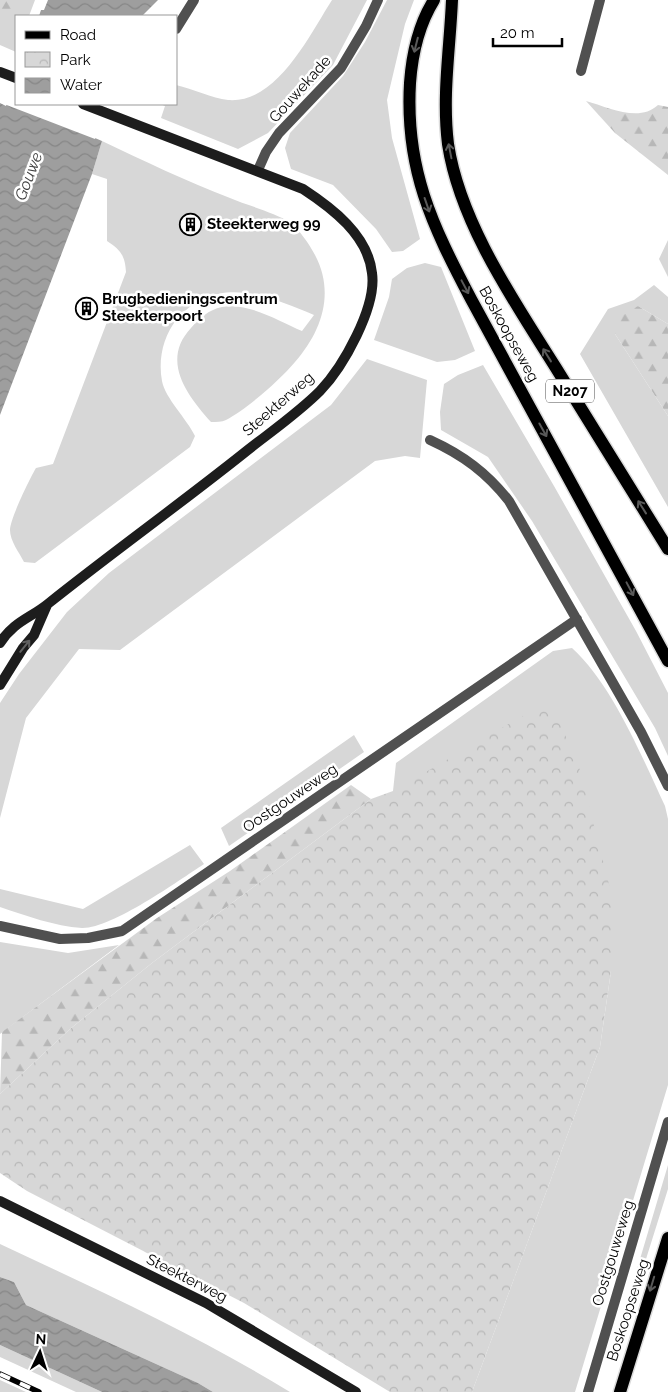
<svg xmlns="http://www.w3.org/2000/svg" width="668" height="1392" viewBox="0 0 668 1392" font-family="Raleway,sans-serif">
<defs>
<pattern id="forest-firs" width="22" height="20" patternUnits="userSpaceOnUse" patternTransform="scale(1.25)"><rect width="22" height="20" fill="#d7d7d7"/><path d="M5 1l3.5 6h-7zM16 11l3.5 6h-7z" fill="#b7b7b7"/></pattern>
<pattern id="park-crowns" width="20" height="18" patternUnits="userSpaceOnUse" patternTransform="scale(1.25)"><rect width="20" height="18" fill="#d7d7d7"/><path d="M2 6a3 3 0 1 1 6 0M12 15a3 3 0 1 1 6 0" fill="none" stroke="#b7b7b7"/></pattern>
<pattern id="water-waves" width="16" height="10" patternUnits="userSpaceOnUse" patternTransform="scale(1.25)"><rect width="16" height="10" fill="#9e9e9e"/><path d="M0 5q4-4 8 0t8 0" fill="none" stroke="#868686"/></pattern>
</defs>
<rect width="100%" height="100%" fill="#fff"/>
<path fill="#d7d7d7" d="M0,0H35L29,16H16V52L0,45Z
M332,0H367L333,65L268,133L238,149L161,118L165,106L160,104H176V85C193,89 212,98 228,100C277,104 310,34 332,0Z
M387,0H414L405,24L387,100L392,138L420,239L403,251L392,252L376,229L333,185L291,169L285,148L290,133L343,76L365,42Z
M102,141C144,161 186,181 230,198C246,205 276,213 289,222C300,230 309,244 315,255C335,293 322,331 295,362C280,380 247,409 226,420C222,422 216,422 211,422C188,396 160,361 191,328C200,318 208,310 222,307C248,302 279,321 302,331L314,315C266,295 217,274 177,319C163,336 158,360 162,381C165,398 187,419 195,436L190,447L35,563L24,562C19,552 10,541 10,530C10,519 30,478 36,468L53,464L126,272C125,256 121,250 107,241V179L92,174Z
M668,240V277L659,259Z
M425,263L441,267L475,351L455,360L437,362L374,340L389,297L392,279L407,268Z
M654,285L668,297V324L638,306L615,334L668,416V507L580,354L608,309L634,300Z
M367,359L427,380L420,458L405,456L375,461L120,650L79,649L26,718L0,818V703L19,674L67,612L109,573L331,405Z
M483,365L554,486L636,631L668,693V756L655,728L532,521L488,457L441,430L440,412L444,384L458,375Z
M572,648C612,684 642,757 665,806L668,819V1085L575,1392H472L600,1047L611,971L393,791L396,763L553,651Z
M354,735L364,752L229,846L221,828Z
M190,845L204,864C178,881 111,929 82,928C54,926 27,916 0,907V889L83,909Z
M0,942L68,953L119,945L0,1034Z
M668,1165V1189L625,1326L621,1323Z
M0,1244C98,1290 197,1335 290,1392H213L198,1383L26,1305L14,1282L0,1277Z
M0,1345L102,1392H76L0,1357Z
M0,1380L26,1392H0Z"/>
<path fill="url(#forest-firs)" d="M0,0H18L15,11L0,20Z
M586,101C608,107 639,123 658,105L668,107V175L615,133Z
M638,306L668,324V416L615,334L623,315Z
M351,785L371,799L152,963L70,1029L0,1094L2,1032L157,918L230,871Z"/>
<path fill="url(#park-crowns)" d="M540,706L556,715L578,763L612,896L611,971L600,1047L472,1392H390L244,1303L27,1191L0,1173V1094L70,1029L152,963L371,799L393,791Z"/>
<path fill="url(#water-waves)" d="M48,0H158L142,16H39L41,10H44Z
M16,78V104L102,141L92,174L0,415V103L6,106Z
M0,1277L14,1282L26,1305L198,1383L213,1392H102L0,1345Z"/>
<path fill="#fff" d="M15,76L16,104H107L95,139L4,104Z"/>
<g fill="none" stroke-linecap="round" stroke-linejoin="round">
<defs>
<path id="primary" d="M434,0C419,24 412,55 410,83C405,169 432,225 471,299L668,661
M452,0C450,48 442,95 448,144C460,223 514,301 556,368C593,428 631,489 668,549
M620,1392L668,1238"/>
</defs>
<use href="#primary" stroke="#dbdbdb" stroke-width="15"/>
<path stroke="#505050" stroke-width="10" d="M176,29L194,0
M581,71L600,0
M258,170L266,152L279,133L341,68L366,26L378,0
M430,440C463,455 487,473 509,501L641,732L668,786
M0,926L60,939L88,938L122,931L577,619
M588,1392L668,1122"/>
<path stroke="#1d1d1d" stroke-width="10" d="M0,72L16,78
M0,643C14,621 31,618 49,603C113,552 180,504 244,453C269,433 297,414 320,391C343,367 377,307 372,273C368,235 332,208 303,189L83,104
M0,685L23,648L34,635L47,605
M0,1201L206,1303L356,1392"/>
<use href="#primary" stroke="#000" stroke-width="12"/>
<defs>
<path id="rail" d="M0,1374L39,1392"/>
</defs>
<use href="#rail" stroke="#000" stroke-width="5.5"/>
<use href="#rail" stroke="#fff" stroke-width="4" stroke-dasharray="11" stroke-linecap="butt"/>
</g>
<defs><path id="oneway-shaft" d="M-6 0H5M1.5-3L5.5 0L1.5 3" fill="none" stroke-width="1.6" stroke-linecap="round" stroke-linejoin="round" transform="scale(1.25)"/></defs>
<g stroke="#595959">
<use href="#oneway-shaft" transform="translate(416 45) rotate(104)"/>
<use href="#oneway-shaft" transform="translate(450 151) rotate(-101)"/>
<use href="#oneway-shaft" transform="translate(427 205) rotate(71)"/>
<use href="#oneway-shaft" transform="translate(465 287) rotate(62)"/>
<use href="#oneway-shaft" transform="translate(547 355) rotate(-122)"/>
<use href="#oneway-shaft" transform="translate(543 430) rotate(61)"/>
<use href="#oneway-shaft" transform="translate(642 507) rotate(-122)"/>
<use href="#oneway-shaft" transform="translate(630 589) rotate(62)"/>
<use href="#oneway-shaft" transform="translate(652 1284) rotate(107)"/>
</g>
<use stroke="#616161" href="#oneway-shaft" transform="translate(25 646) rotate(-51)"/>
<defs>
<symbol id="building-ring" viewBox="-11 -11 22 22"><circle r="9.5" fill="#fff" stroke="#000" stroke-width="1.5"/><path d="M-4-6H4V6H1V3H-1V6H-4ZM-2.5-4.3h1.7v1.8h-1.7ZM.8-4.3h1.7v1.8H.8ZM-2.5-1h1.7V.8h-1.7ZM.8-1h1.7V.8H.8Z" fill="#000"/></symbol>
</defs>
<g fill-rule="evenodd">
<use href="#building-ring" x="178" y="212" width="25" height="25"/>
<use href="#building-ring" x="74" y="296" width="25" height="25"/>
</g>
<g text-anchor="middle" stroke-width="5" stroke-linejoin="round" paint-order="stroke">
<rect fill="#fff" stroke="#4c4c4c" stroke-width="1" x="546" y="379.5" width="48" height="23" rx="4"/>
<g font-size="14" font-weight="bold" fill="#000">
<text x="570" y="396">N207</text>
</g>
<g font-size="15" fill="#000" stroke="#fff">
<text transform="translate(300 89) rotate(-48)" y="5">Gouwekade</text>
<text transform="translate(509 334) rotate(61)" y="5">Boskoopseweg</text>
<text transform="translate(278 404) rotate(-41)" y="5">Steekterweg</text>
<text transform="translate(290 798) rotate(-34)" y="5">Oostgouweweg</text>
<text transform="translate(613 1253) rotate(-73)" y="5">Oostgouweweg</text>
<text transform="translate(187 1278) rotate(27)" y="5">Steekterweg</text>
<text transform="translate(628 1310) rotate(-72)" y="5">Boskoopseweg</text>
</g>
<g font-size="15" font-weight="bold" fill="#000" stroke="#fff" text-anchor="start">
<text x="207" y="229">Steekterweg 99</text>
<text x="102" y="304">Brugbedieningscentrum<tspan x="102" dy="17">Steekterpoort</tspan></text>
</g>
<g font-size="16" font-style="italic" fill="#3f3f3f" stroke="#fff">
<text transform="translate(28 176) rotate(-69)" y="6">Gouwe</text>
</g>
</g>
<rect x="15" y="15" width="162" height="90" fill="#ffffff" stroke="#999999"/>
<rect x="25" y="31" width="25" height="8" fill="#000000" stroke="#999999"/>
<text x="60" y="40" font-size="15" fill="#000000">Road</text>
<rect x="25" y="52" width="25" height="15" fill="url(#park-crowns)" stroke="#999999"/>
<text x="60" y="65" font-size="15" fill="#000000">Park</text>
<rect x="25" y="78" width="25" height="15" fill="url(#water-waves)" stroke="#999999"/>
<text x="60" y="90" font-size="15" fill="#000000">Water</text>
<g transform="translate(40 1352) rotate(4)" stroke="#ffffff" stroke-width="4" paint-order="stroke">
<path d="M0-4L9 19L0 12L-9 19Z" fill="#000000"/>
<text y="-8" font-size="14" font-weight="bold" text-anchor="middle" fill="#000000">N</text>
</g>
<path d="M493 38v8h69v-8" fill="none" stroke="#000000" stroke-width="2.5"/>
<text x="500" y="38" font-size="15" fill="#000000" stroke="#ffffff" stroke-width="4" paint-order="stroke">20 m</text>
</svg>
